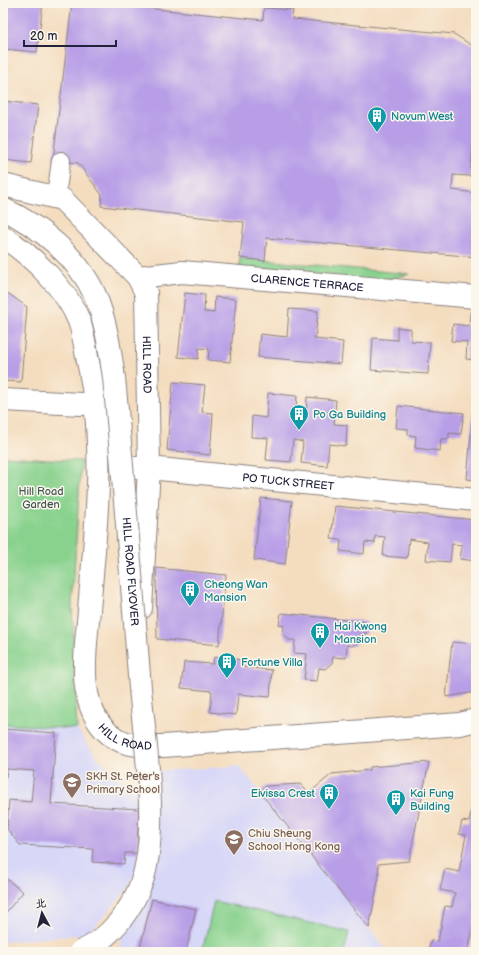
<svg xmlns="http://www.w3.org/2000/svg" width="479" height="955" viewBox="0 0 479 955" font-family="'Balsamiq Sans','LXGW WenKai TC',sans-serif">
<rect width="100%" height="100%" fill="#fbf7ec"/>
<filter id="ink" filterUnits="userSpaceOnUse"><feTurbulence type="fractalNoise" baseFrequency=".025" numOctaves="2"/><feDisplacementMap in="SourceGraphic" scale="8" xChannelSelector="R" yChannelSelector="G"/><feConvolveMatrix kernelMatrix="1 2 1 2 8 2 1 2 1" color-interpolation-filters="sRGB"/></filter>
<filter id="wash" filterUnits="userSpaceOnUse"><feTurbulence type="fractalNoise" baseFrequency=".012" numOctaves="4" result="noise"/><feDisplacementMap in="SourceGraphic" scale="16" xChannelSelector="R" yChannelSelector="G"/><feGaussianBlur stdDeviation="0.9" result="paint"/><feColorMatrix in="noise" values="0 0 0 0 0 0 0 0 0 0 0 0 0 0 0 0 0 1.4 0 .05"/><feComposite in="paint" operator="in"/></filter>
<g filter="url(#wash)">
<rect width="100%" height="100%" fill="#f4ddbf"/>
<path fill="#d7d7f8" d="M3,724L77,729L97,757L119,779L140,789L138,865L128,889L88,934L3,942Z
M239,766L248,777L388,952H120L122,937L137,916L148,893L154,771Z"/>
<path fill="#89d28e" stroke="#567a64" d="M240,258L410,274L378,282L239,270Z
M3,456L81,461L72,606L77,729L3,724Z
M214,901L349,932L344,952H202Z"/>
<g id="blocks">
<path fill="#b89ee7" d="M3,3H43L37,52L3,49Z
M72,3H98L263,20L264,8L293,10L292,19L454,34L476,48V119L470,176L453,175L452,190L476,193V257L267,238L265,261L240,258L244,222L101,206L102,195L78,163L53,160Z
M3,101L38,105L31,163L3,160Z
M3,293L9,294L27,307L21,382L3,381Z
M185,293L205,295L204,312L214,313L215,297L236,299L230,362L208,360L209,349L199,348L198,359L178,357Z
M289,309L318,311L315,339L343,342L341,364L258,357L260,334L287,337Z
M470,312H476V360L466,359L467,342L451,341L453,324L469,326Z
M397,327L411,329V341L430,342L428,374L371,370L373,338L397,340Z
M173,382L205,385L202,412L213,413L210,455L167,450Z
M268,393L297,396L295,420L306,421L307,397L336,400L334,424L347,425L346,446L329,444L327,466L301,463L303,442L293,440L291,462L266,460L268,438L251,437L252,416L266,418Z
M398,406L464,413L461,434L449,433V439H441L440,451L415,448L416,436L408,435V429L396,428Z
M473,411H476V480L467,479Z
M261,498L292,501L285,564L254,560Z
M335,506L476,520V561L460,559L462,545L452,544L450,562L426,560L428,542L409,539L407,558L383,556L385,537L375,536V543L365,542L364,554L340,551L341,540L331,539Z
M156,568L226,575L219,645L157,639Z
M281,613L366,622V634H361L360,640L353,646L347,645L346,658L333,657L332,663L325,669L319,668L317,681L304,680L307,654L294,653L295,640H289L283,633L284,626L279,625Z
M452,642L476,644V692L446,697Z
M214,657L243,660V667L272,670L270,697L238,694L236,715L210,712L212,691L181,688L184,662L213,664Z
M3,729L56,733L51,804L139,809L137,853H125L124,864L92,862L93,849L20,845L7,829L9,800L31,802L34,771L7,769L6,777H3Z
M429,762L409,861L378,864L379,876L369,928L260,792L266,786L300,784L309,793L332,774L370,770V767Z
M473,800H476V914L468,952H428L431,940L438,941L445,906L452,907L455,893L440,890L445,869L459,872L466,835L459,834L462,821L469,822Z
M3,876L23,892L3,916Z
M152,899L196,909L186,952H139Z"/>
</g>
</g>
<g filter="url(#ink)">
<use href="#blocks" fill-opacity="0" stroke="#8b807d" stroke-width="1"/>
<g fill="none" stroke-linecap="round" stroke-linejoin="round">
<defs>
<path id="lane" d="M56,196L61,161"/>
<g id="street">
<path id="s1" d="M3,185L62,199L138,277L146,293L149,468L141,608"/>
<path id="s2" d="M3,237C32,255 67,290 79,321C83,332 85,345 87,357C107,441 96,525 89,610C86,648 76,698 104,729C122,748 141,745 163,746L460,724L476,720"/>
<path id="s3" d="M138,277L182,272L476,297"/>
<path d="M3,400L81,404L96,403"/>
<path id="s4" d="M135,468H149L476,500"/>
</g>
</defs>
<use href="#lane" stroke="#8b807d" stroke-width="20"/>
<use href="#street" stroke="#8b807d" stroke-width="24"/>
<use href="#lane" stroke="#fff" stroke-width="18"/>
<use href="#street" stroke="#fff" stroke-width="22"/>
<defs>
<g id="primary-bridge">
<path id="s5" d="M3,209C40,226 78,257 95,295C106,321 110,350 114,378C124,481 132,585 140,688C145,742 159,831 142,881C132,910 109,940 80,952"/>
</g>
</defs>
<use href="#primary-bridge" stroke="#8b807d" stroke-width="24" stroke-linecap="butt"/>
<use href="#primary-bridge" stroke="#fff" stroke-width="22"/>
</g>
</g>
<defs>
<symbol id="building-pin" viewBox="-11 -11 22 30"><path d="M0 17L-7.5 6A9.5 9.5 0 1 1 7.5 6Z" fill="#0f9aa8" stroke="#fbf7ec"/><path d="M-4-6H4V6H1V3H-1V6H-4ZM-2.5-4.3h1.7v1.8h-1.7ZM.8-4.3h1.7v1.8H.8ZM-2.5-1h1.7V.8h-1.7ZM.8-1h1.7V.8H.8Z" fill="#fff"/></symbol>
<symbol id="school-pin" viewBox="-11 -11 22 30"><path d="M0 17L-7.5 6A9.5 9.5 0 1 1 7.5 6Z" fill="#8d6e63" stroke="#fbf7ec"/><path d="M0-5L7-2L0 1L-7-2ZM-4 1L0 2.5L4 1V4Q0 6-4 4Z" fill="#fff"/></symbol>
</defs>
<g fill-rule="evenodd">
<use href="#building-pin" x="366" y="105" width="22" height="30"/>
<use href="#building-pin" x="288" y="403" width="22" height="30"/>
<use href="#building-pin" x="179" y="579" width="22" height="30"/>
<use href="#building-pin" x="309" y="621" width="22" height="30"/>
<use href="#building-pin" x="216" y="651" width="22" height="30"/>
<use href="#school-pin" x="61" y="771" width="22" height="30"/>
<use href="#building-pin" x="318" y="782" width="22" height="30"/>
<use href="#building-pin" x="385" y="788" width="22" height="30"/>
<use href="#school-pin" x="223" y="828" width="22" height="30"/>
</g>
<g text-anchor="middle" stroke-width="3" stroke-linejoin="round" paint-order="stroke">
<g font-size="11" fill="#0d838f" stroke="#fbf7ec" text-anchor="start">
<text x="391" y="120">Novum West</text>
<text x="313" y="418">Po Ga Building</text>
<text x="204" y="588">Cheong Wan<tspan x="204" dy="13">Mansion</tspan></text>
<text x="334" y="630">Hai Kwong<tspan x="334" dy="13">Mansion</tspan></text>
<text x="241" y="666">Fortune Villa</text>
<text x="315" y="797" text-anchor="end">Eivissa Crest</text>
<text x="410" y="797">Kai Fung<tspan x="410" dy="13">Building</tspan></text>
</g>
<g font-size="11" fill="#22223b" stroke="#fbf7ec">
<text dy="4" stroke="none"><textPath href="#s3" startOffset="170">CLARENCE TERRACE</textPath></text>
<text dy="4" stroke="none"><textPath href="#s1" startOffset="259">HILL ROAD</textPath></text>
<text dy="4" stroke="none"><textPath href="#s4" startOffset="154">PO TUCK STREET</textPath></text>
<text dy="4" stroke="none"><textPath href="#s5" startOffset="408">HILL ROAD FLYOVER</textPath></text>
<text dy="4" stroke="none"><textPath href="#s2" startOffset="553">HILL ROAD</textPath></text>
</g>
<g font-size="11" fill="#415754" stroke="#fbf7ec">
<text x="41" y="495">Hill Road<tspan x="41" dy="13">Garden</tspan></text>
</g>
<g font-size="11" fill="#785e54" stroke="#fbf7ec" text-anchor="start">
<text x="86" y="780">SKH St. Peter's<tspan x="86" dy="13">Primary School</tspan></text>
<text x="248" y="837">Chiu Sheung<tspan x="248" dy="13">School Hong Kong</tspan></text>
</g>
</g>
<rect width="479" height="955" fill="none" stroke="#fbf7ec" stroke-width="16"/>
<g transform="translate(42 913) rotate(353)" stroke="#fbf7ec" stroke-width="3" paint-order="stroke">
<path d="M0-3L7 15L0 10L-7 15Z" fill="#22223b"/>
<text y="-6" font-size="11" font-weight="bold" text-anchor="middle" fill="#22223b">北</text>
</g>
<path d="M24 40v6h92v-6" fill="none" stroke="#22223b" stroke-width="2"/>
<text x="30" y="40" font-size="12" fill="#22223b" stroke="#fbf7ec" stroke-width="3" paint-order="stroke">20 m</text>
</svg>
